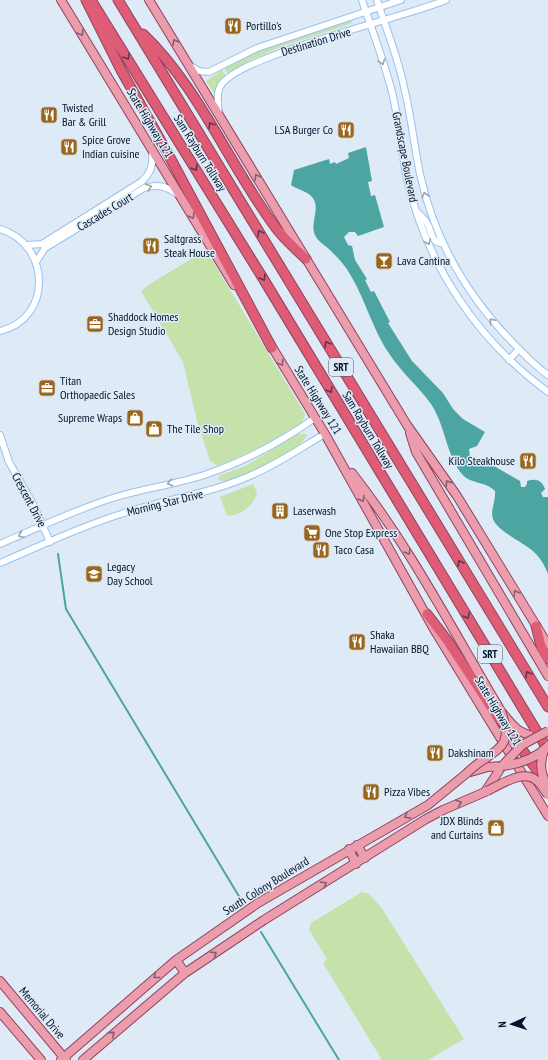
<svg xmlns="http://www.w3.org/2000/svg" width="548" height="1060" viewBox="0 0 548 1060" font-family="'PT Sans Narrow',sans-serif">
<rect width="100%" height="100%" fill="#dfeaf7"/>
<path fill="#c4e2aa" d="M351,20L352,23C310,39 265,47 229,74L225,70V68C264,45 308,34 351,20Z
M222,70L226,76L220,81L215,92H213L206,81Z
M206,250L305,414L302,423L267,444L218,466L210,461L197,421L183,362L141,291L146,288L145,287Z
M297,434H307V435C298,454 248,473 228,482L218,480L219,476L247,465Z
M253,484L257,493C255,504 239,518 227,515L220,497Z
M362,892L369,894L381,907L464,1039L428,1060H382L323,963L327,959L309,930L311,923Z"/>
<path fill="#4da5a1" d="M366,147L372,181L368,182L371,196L375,195L384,227L358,236L355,232H349L344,237L348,245L352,246L355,260L367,279L365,280L371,292L374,291L390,322L388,323L412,361L443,393L453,409L463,419L485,432L477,446L469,449L470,457L474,460L480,458L520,481L521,487H525L527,484V481C536,478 542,480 545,489L541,493L543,497H548V574C545,566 541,559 535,553C525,543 498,532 493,519C490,510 496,501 495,491C484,480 470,485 461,473C446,453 445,425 431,404C419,387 402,373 390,355C373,331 366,301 351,276C346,266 338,258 330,250C325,245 318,242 315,235C309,222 323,206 310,195C305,191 297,189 291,185L294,170L329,159L330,164L335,162L336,164L349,158L348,153Z"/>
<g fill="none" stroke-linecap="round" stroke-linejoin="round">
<path stroke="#4da5a1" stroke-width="2" d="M58,554L66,609L243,903
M261,932L339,1060"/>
<defs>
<path id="minor" d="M362,0C372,30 384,61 392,92C399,121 401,150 407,179C427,265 477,340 548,392
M377,0C386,29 398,57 404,87C411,115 414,145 420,174C434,239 468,297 514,344C525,355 536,367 548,375
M189,65L199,71L209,72L257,48L401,0
M219,114C218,106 216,95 220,87C234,56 407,17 446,0
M418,213C421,216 425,219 427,223C432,231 431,244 443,243
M0,229C51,244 53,319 0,331
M27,245L42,244L141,182C152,172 153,165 152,151
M36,262L45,248L144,188C158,184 166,186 177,194
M509,360L519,349
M0,435L9,462L33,504L50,542
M0,544C38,528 76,509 116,497C146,488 178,484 207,474C246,461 282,441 315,418
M0,563C40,546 79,527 121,514C165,499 211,494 254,474C279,463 302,447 325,434"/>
<path id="major" d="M61,0L234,285
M149,0L407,425L457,496L548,645
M269,342L325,434L435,631L548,816
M410,433L416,452L548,676
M352,473C410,547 453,631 501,711C513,726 517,733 537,737
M357,845L365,858
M349,849L356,864
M176,960L185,973
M0,981L66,1060
M0,1012L41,1060
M61,1060L176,960L258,903L428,805L467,773L488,767L502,766
M83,1060L185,973L264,920L426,819L443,810L485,792L502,766"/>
<path id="highway" d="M86,0L121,70L167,152L272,348
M91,0L264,280L548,750
M118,0L548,707
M143,34C199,87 230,167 276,228C284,239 296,249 306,259
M427,614L447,640L493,710L545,781
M536,626L541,646L548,659"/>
</defs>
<use href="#minor" stroke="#94c2f4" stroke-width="8"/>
<use href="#major" stroke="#91425b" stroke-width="10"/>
<use href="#highway" stroke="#91425b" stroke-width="11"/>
<use href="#minor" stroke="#fff" stroke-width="6"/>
<use href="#major" stroke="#ec9dad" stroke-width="8"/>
<use href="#highway" stroke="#df5c76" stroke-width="9"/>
<defs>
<path id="major-bridge" d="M544,750C539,765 541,775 548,788
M502,766L522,745L548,731
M502,766C520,764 535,759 548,746
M467,773C490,749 517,753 501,711
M487,791C500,785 523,769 536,780C541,783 544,790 548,795"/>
</defs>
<use href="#major-bridge" stroke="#91425b" stroke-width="10" stroke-linecap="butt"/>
<use href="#major-bridge" stroke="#ec9dad" stroke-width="8"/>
</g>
<defs><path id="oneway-chevron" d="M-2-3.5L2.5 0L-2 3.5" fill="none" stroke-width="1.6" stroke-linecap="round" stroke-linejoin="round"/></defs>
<g stroke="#825f72">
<use href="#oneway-chevron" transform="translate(81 33) rotate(59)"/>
<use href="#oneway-chevron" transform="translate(175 42) rotate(-121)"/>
<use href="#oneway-chevron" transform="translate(257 177) rotate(-121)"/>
<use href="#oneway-chevron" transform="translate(192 216) rotate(59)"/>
<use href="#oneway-chevron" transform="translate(281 363) rotate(58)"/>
<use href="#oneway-chevron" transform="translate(448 483) rotate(-125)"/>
<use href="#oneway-chevron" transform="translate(362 499) rotate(61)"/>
<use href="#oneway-chevron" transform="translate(408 552) rotate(59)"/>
<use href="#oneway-chevron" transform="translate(516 593) rotate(-121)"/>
<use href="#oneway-chevron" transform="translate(459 803) rotate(-19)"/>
<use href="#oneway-chevron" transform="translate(407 816) rotate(151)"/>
<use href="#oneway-chevron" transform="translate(324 884) rotate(-32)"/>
<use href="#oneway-chevron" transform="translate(214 954) rotate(-34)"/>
<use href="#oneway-chevron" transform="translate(156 976) rotate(141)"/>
<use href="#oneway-chevron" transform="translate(112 1034) rotate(-41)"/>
</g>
<g stroke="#64344c">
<use href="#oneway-chevron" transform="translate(127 57) rotate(58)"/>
<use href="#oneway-chevron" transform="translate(211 125) rotate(-122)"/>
<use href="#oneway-chevron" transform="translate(195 168) rotate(58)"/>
<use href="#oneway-chevron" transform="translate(260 233) rotate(-121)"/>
<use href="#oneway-chevron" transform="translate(263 278) rotate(59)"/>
<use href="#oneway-chevron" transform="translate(327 344) rotate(-121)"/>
<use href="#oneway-chevron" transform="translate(330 390) rotate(59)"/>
<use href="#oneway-chevron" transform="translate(460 563) rotate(-121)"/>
<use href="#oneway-chevron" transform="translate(467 616) rotate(59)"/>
<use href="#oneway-chevron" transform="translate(528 674) rotate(-121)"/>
</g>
<g stroke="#99a1a9">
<use href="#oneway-chevron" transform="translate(382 62) rotate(72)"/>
<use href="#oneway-chevron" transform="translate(149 187) rotate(-19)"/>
<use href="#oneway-chevron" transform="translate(425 195) rotate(-105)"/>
<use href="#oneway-chevron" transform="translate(428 242) rotate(66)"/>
<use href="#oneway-chevron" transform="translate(492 321) rotate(-131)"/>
<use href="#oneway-chevron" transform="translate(170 483) rotate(167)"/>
<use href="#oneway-chevron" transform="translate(21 535) rotate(157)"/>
</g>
<defs>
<symbol id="restaurant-square" viewBox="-11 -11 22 22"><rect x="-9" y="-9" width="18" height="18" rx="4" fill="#99661c" stroke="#dfeaf7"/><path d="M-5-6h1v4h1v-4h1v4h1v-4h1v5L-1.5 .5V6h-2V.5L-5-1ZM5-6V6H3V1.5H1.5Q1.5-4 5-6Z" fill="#fff"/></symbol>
<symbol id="bar-square" viewBox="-11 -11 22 22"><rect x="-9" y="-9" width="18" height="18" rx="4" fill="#99661c" stroke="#dfeaf7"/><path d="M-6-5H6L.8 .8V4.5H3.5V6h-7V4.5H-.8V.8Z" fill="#fff"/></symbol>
<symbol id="office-square" viewBox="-11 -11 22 22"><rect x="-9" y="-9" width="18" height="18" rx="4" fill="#99661c" stroke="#dfeaf7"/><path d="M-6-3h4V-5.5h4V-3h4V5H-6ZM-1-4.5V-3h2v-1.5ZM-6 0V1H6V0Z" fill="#fff"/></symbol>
<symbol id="shop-square" viewBox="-11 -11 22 22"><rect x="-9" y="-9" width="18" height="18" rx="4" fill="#99661c" stroke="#dfeaf7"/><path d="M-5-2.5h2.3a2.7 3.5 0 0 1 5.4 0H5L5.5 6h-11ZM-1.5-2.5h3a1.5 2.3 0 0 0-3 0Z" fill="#fff"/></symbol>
<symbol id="building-square" viewBox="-11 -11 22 22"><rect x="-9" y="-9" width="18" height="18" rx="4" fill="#99661c" stroke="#dfeaf7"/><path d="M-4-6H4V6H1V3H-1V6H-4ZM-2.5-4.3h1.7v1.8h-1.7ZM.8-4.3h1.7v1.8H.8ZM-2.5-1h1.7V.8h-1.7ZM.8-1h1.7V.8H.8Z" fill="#fff"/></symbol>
<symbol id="supermarket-square" viewBox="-11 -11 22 22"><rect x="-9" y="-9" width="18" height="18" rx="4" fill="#99661c" stroke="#dfeaf7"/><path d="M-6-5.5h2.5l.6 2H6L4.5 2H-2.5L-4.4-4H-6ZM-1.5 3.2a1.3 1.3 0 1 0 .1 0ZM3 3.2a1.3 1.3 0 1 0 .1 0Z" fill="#fff"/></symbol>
<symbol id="school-square" viewBox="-11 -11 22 22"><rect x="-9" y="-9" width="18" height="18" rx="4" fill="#99661c" stroke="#dfeaf7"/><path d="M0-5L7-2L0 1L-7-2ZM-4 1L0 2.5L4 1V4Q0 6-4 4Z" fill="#fff"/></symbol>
</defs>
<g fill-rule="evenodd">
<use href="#restaurant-square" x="223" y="16" width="20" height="20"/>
<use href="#restaurant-square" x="39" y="105" width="20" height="20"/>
<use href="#restaurant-square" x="336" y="120" width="20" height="20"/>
<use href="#restaurant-square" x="59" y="137" width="20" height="20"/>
<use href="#restaurant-square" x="141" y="236" width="20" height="20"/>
<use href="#bar-square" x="374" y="251" width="20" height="20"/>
<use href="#office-square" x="85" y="314" width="20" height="20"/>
<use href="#office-square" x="37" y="378" width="20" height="20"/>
<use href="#shop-square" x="125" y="408" width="20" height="20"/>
<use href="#shop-square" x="144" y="419" width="20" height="20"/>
<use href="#restaurant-square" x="518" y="451" width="20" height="20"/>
<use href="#building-square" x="270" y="501" width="20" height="20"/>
<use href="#supermarket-square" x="302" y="523" width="20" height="20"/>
<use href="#restaurant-square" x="311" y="540" width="20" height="20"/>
<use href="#school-square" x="84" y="564" width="20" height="20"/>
<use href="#restaurant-square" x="347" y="632" width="20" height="20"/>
<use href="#restaurant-square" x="425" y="743" width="20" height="20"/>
<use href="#restaurant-square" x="361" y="782" width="20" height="20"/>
<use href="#shop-square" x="486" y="818" width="20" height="20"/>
</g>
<g text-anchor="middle" stroke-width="3" stroke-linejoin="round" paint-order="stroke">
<g fill="#dfeaf7" stroke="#435467" stroke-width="1">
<rect x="329" y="358" width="24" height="18" rx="3"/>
<rect x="478" y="645" width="24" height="18" rx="3"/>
</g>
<g font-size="11" font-weight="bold" fill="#001329">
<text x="341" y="371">SRT</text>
<text x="490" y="658">SRT</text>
</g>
<g font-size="12" fill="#001329" stroke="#dfeaf7" text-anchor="start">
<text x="246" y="30">Portillo's</text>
<text x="62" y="112">Twisted<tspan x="62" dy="14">Bar &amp; Grill</tspan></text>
<text x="333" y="134" text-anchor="end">LSA Burger Co</text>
<text x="82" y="144">Spice Grove<tspan x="82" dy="14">Indian cuisine</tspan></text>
<text x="164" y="243">Saltgrass<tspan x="164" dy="14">Steak House</tspan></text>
<text x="397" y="265">Lava Cantina</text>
<text x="108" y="321">Shaddock Homes<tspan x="108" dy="14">Design Studio</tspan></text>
<text x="60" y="385">Titan<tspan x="60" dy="14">Orthopaedic Sales</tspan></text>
<text x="122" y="422" text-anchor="end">Supreme Wraps</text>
<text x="167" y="433">The Tile Shop</text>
<text x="515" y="465" text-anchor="end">Kilo Steakhouse</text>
<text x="293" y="515">Laserwash</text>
<text x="325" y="537">One Stop Express</text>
<text x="334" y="554">Taco Casa</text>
<text x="107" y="571">Legacy<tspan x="107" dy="14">Day School</tspan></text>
<text x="370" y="639">Shaka<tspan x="370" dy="14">Hawaiian BBQ</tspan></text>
<text x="448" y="757">Dakshinam</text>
<text x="384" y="796">Pizza Vibes</text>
<text x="483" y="825" text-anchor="end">JDX Blinds<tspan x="483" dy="14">and Curtains</tspan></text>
</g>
<g font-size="12" fill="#001329" stroke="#dfeaf7">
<text transform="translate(316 42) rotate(-17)" y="4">Destination Drive</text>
<text transform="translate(150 123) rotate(59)" y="4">State Highway 121</text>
<text transform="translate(200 153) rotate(58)" y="4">Sam Rayburn Tollway</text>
<text transform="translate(405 157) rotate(79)" y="4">Grandscape Boulevard</text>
<text transform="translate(105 212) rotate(-31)" y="4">Cascades Court</text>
<text transform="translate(318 400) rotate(58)" y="4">State Highway 121</text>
<text transform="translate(368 430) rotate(59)" y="4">Sam Rayburn Tollway</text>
<text transform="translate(29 500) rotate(62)" y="4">Crescent Drive</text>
<text transform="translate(165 503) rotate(-14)" y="4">Morning Star Drive</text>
<text transform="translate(498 711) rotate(59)" y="4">State Highway 121</text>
<text transform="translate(266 886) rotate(-32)" y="4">South Colony Boulevard</text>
<text transform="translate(42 1013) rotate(50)" y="4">Memorial Drive</text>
</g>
</g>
<g transform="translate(512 1024) rotate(267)" stroke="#dfeaf7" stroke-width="3" paint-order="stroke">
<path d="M0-3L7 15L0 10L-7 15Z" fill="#001329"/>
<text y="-6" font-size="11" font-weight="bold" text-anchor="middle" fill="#001329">N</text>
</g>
</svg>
